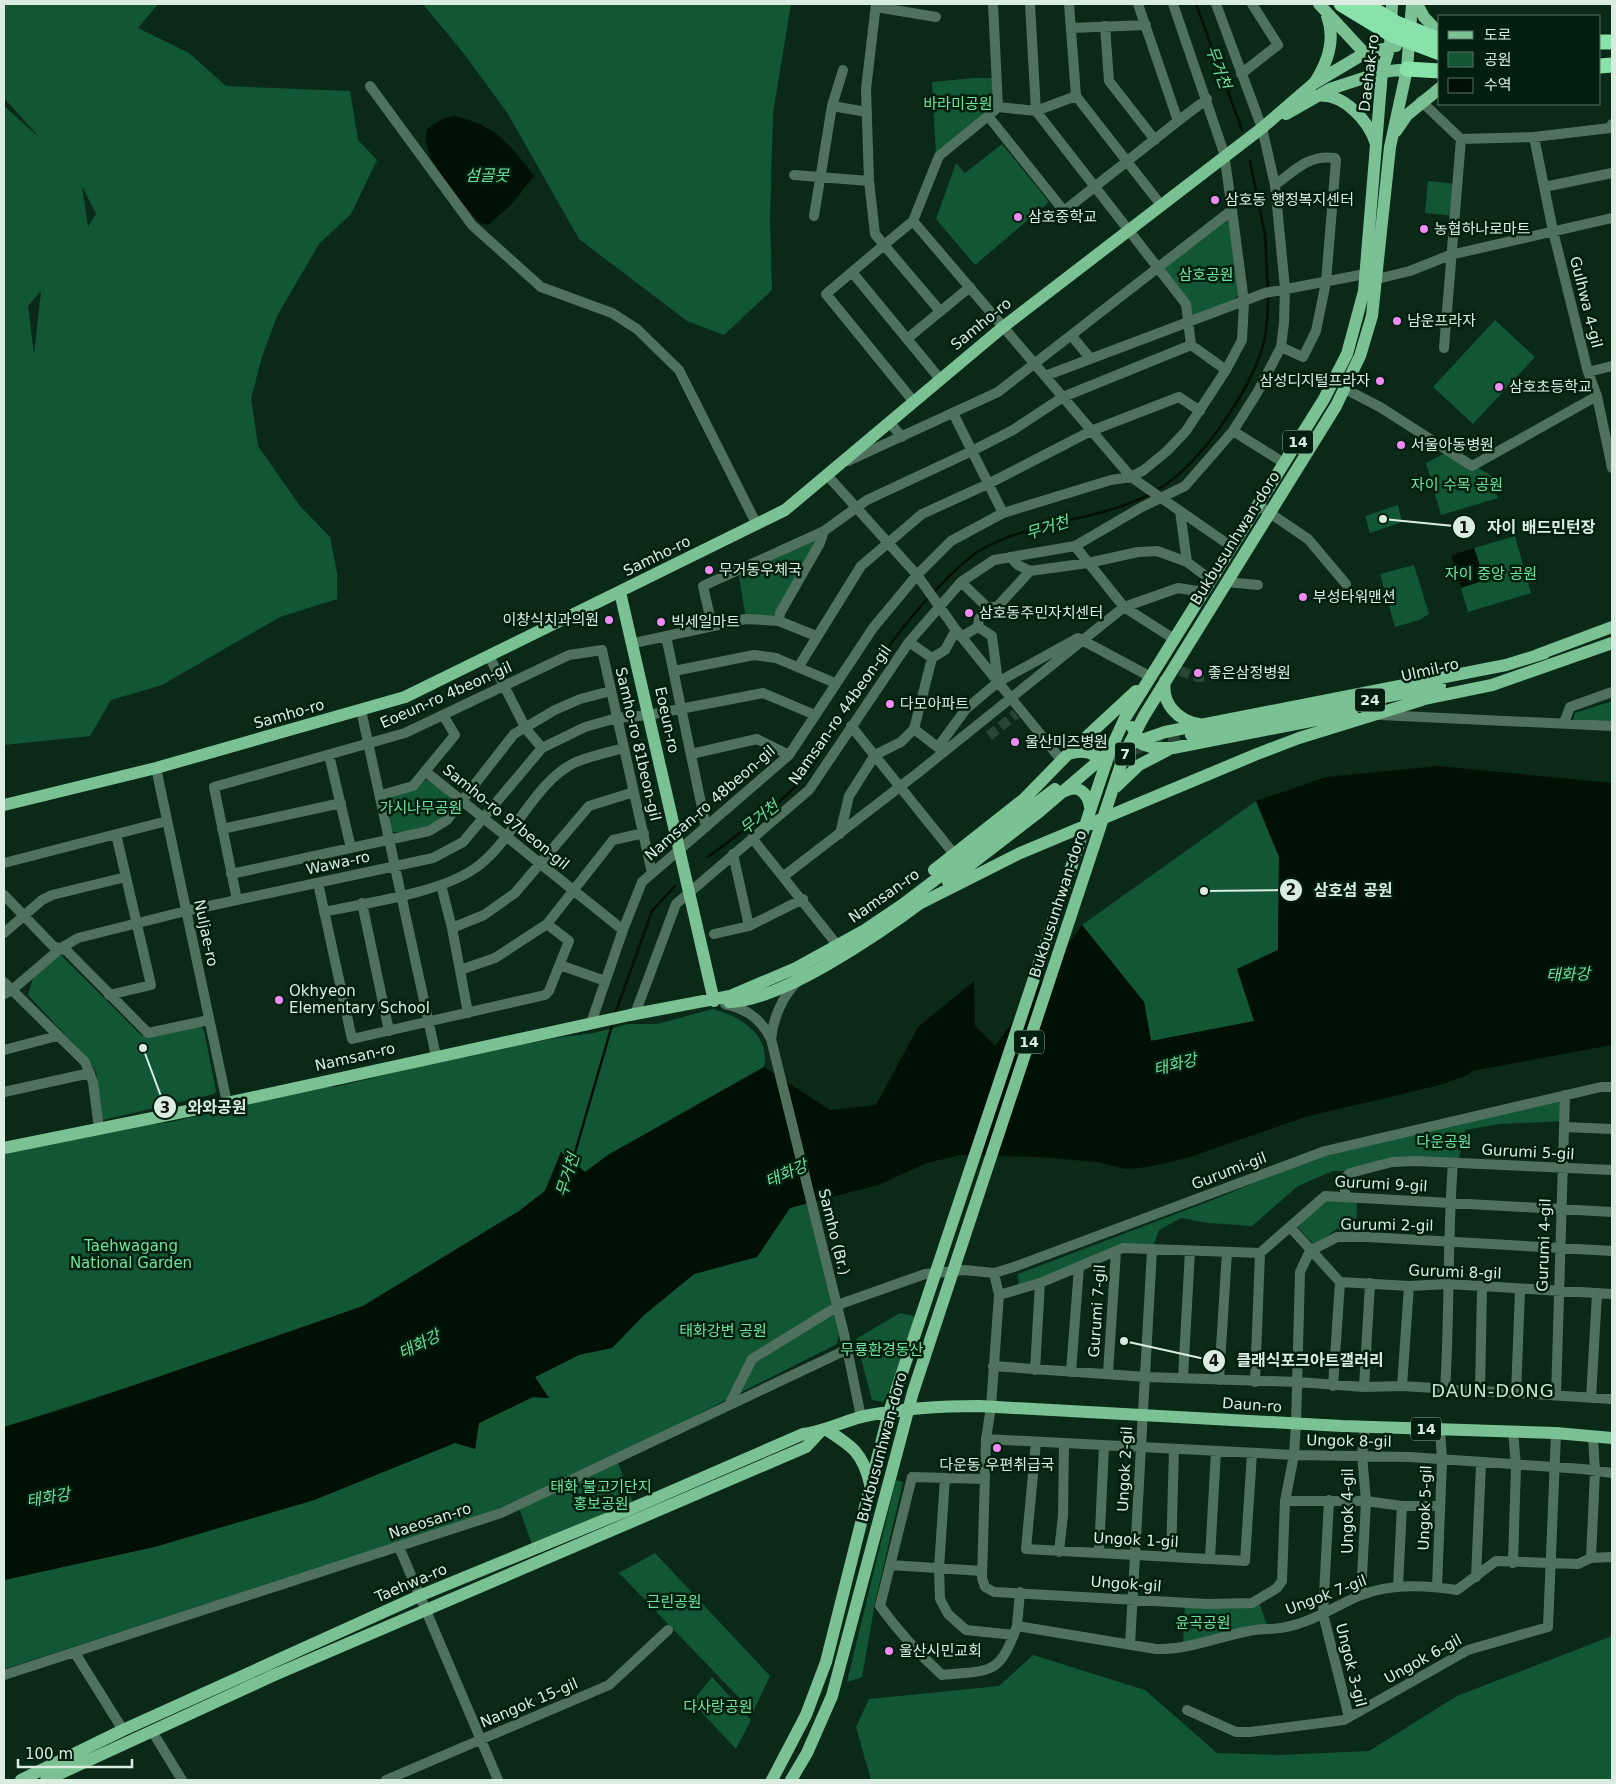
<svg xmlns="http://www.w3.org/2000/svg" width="1616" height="1784" viewBox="0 0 1616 1784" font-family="'DejaVu Sans','Noto Sans KR',sans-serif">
<rect width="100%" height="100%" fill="#0a2917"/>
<path fill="#125733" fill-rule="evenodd" d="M4,4H158L138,28L189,53L226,86L350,91L358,140L377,160L351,214L319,244L277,316L262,357L251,398L258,446L300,506L330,537L337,573V599L280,617L162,685L111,700L90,736L4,745V106L40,138L4,98ZM82,186L96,214L88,227ZM40,292H41L34,355L28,306Z
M423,4H791L773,113L770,219L772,290L724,335L687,321L579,239L508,114L465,55Z
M974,78H993L995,105L936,155L932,82Z
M1002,144L1049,202L975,265L936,219L956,163L965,173Z
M1428,181L1457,184L1454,216L1425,213Z
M1230,216L1239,295L1233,300L1191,316L1163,269Z
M1495,320L1535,357L1473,424L1433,387Z
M1449,451L1497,479L1494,487L1498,498L1441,515L1426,463Z
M1398,505L1402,522L1370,533L1365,516Z
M824,531L779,621L746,619L738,571Z
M1515,536L1531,593L1468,612L1451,555Z
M1414,565L1429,614L1419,620L1395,627L1380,574Z
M1612,701V721L1573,720L1575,713Z
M423,780C434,780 448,793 452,803C449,808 446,815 441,819C431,827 405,836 392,831L387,801L389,796Z
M1256,801L1279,857L1278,950L1237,969L1255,1021L1151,1041L1144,1002L1082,925Z
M58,955L62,956L141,1035L148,1037L201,1026L204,1031L216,1091L214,1094L103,1120L96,1072L89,1060L28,995L33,978Z
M713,1009C740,1016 771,1035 764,1067L608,1155L585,1172L561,1152L545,1191L519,1211L363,1306L231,1354L4,1427V1153L123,1128L171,1122L321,1087H335L451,1059L556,1038L594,1033L628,1024H657Z
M1565,1095L1564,1121L1500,1124L1465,1130L1459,1159L1359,1171H1333L1298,1186L1252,1226L1208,1223L1181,1218L1159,1230L1154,1244L1101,1258L1019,1289L1018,1274L1223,1196L1336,1148Z
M1357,1200L1356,1233L1347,1236L1338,1228L1314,1245L1296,1225L1325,1201Z
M807,1203L839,1335L837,1344L607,1460L483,1515L4,1669V1580L154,1547L314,1500L455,1443L479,1423L533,1397L548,1398L535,1377L579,1354L612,1348L644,1315L694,1274L757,1257L790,1208Z
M900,1313L918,1317L897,1376L883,1402L872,1400L856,1339Z
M618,1463L634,1506L533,1547L519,1508Z
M896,1480L903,1482L875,1603L862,1677L847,1682Z
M655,1553L770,1676L753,1712L619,1573Z
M1259,1602L1268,1628L1183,1645L1185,1605Z
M1612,1636V1780H871L856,1727L869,1699L999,1686L1033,1655L1145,1690L1217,1753L1279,1755L1369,1751L1457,1696Z
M712,1677L751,1720L736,1749L692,1702Z"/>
<path fill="#001004" d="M455,116C496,126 509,143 534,176L511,205L488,225L480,223C461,201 419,160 427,129L444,118Z
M1474,548L1485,580L1461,588L1451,555Z
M1438,766L1612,783V1045L1472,1071L1468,1075L1440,1085L1305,1117L1190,1157L1148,1167L1125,1169L1097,1162L1038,1157L960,1155L927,1163L878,1185L790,1208L757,1257L694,1274L644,1315L612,1348L579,1355L535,1377L549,1398L533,1397L479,1423L475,1449L455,1443L314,1500L154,1547L4,1580V1427L71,1407L363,1306L519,1211L545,1191L561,1152L585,1172L608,1155L764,1067L830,1110L876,1105L918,1027L974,981L975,1026L995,1046L1082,925L1144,1002L1151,1041L1254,1021L1237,969L1278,950L1279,857L1256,801L1326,777Z"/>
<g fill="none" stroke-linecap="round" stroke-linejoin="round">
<path stroke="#001004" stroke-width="2.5" d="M1196,4L1242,130
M1250,161L1265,235L1268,291
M1155,491C1198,468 1247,395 1262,349C1267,333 1268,313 1268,296
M934,592C947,578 962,562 979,551C1031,520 1097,522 1150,494
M708,857C741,832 777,808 804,777C823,755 835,728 851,703C874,666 900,628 930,596
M615,1014L652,911L675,886
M572,1163L613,1022"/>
<path stroke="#294635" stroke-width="10" stroke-dasharray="10 5" stroke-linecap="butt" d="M1180,671L1198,677L1215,676
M989,736L1016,714"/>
<path stroke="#294635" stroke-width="12" stroke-dasharray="12 6" stroke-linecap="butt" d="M1100,763L1142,746L1191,735"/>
<path stroke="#50715b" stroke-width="10" d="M876,4L866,89L869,181L875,234L884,245L826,294L914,402
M993,4L998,107L988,116L1064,211L1178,121L1138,4
M1030,4L1036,111L1186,304L1191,345
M1069,4L1076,96L1161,205
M876,7L936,17
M1105,26L1109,81L1155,140
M1071,28L1146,25
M1241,74L1278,45L1252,4
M370,86L472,225L541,287L612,313L637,329L679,370L757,525
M1421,101L1461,139L1534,137L1610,128L1612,124
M832,106L867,112
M998,107L1036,111L1076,96
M988,116L939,156L913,221L1131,477L1232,547
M1178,121L1207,99
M1534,137L1553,231L1588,372L1597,396L1612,468
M794,175L869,181
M1275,185C1294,171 1309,154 1335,158L1336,160L1326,282L1316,331L1303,357L1281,347
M1544,187L1612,173
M814,216L832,106L843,70
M913,221L884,245L940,311
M852,272L940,379
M1377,279L1410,271L1450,255L1612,218
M1071,335L1090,358
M908,338L970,287
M1444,348L1461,139
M1588,372L1612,366
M1045,376L1265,293L1365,274
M1345,389L1380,407L1472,466L1597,396
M953,413L1003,513
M889,422L902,437
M1233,431L1284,463
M848,461L998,392L1232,210
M827,475L917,575L956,630L1062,761
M1258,505L1308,539L1346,584
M1180,511L1187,562
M1075,546L1124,607L1174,639
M1010,557L1018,565L1030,571
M961,582L987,607
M1227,582L1258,585
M779,621L780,613L820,543L824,531L867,500L972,451L1013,430L1063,397L1191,345L1226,370
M712,626L703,586L824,531
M978,627L992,636L998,682L1078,638L1151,677
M666,636L706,827
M961,637L978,627L979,619L987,607H997L1030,571L1088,563L1138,552L1157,551L1187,562L1211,580
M909,642L932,658L945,650L956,630
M634,643L746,619L779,621L816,636
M489,656L526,729L542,748
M932,658L914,729L944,752
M799,666L861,566L922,514L988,484L1091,431L1179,397L1200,411
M674,671L754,655L776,658L835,683
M361,710L436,1056
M1380,715L1612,726
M1564,723L1570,707L1612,692
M851,726L954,854
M938,747L966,709L998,682
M691,754L757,739L789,755
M329,755L351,848
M156,768L227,1103
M426,772L623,930
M381,795L413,786L455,735L443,715
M222,829L341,803
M840,834L849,796L875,755L901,742L914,729
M752,838L838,946
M733,854L749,926
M4,863L167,821
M231,874L429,831L447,820L514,734L555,710L580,699L611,691
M784,876L919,772L1124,607L1178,588L1204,592
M318,883L352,1039L545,995L549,991L569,941L547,924
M441,885L452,928L468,1013
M4,895L53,946L67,951L148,1033L209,1020
M237,900L214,787L405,733L569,655L602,650L652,873
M362,903L389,1031
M324,912C366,903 439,893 474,869C513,843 533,782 576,762C591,756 609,752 624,748
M452,928L484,915L515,893L589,806L634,792
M4,933L42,900L52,895L126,877
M714,934L749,926L803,899
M560,965L605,981
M460,970L495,958L547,924L613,840L644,833
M4,982L85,1062L93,1082L99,1128
M4,994L12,990L61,948L78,938L186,911L433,858L463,842L542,748L585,727L617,718L649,715L763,693L815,715
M109,995L151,985L116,834
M725,1004C747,1009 761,1019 771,1039L844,1334L861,1417
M635,1014L676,904L809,790L909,642L961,582L994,560L1075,546L1142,507L1185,486L1233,431L1257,393L1281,347L1284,323L1285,288L1275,185L1262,128L1216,4
M591,1023L623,930L642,882L789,755L873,628L917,575L951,541L1003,513L1111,480L1131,477L1144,470L1167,451L1186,431L1226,370L1242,340L1244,302L1232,210L1224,153L1173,4
M771,1039C773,1019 782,997 797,982
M4,1050L57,1036
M1612,1087H1601L1325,1151L1014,1267L994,1273L999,1295L991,1407L986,1439L982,1578L985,1587L994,1592L1207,1604L1252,1603L1277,1588L1282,1581L1285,1501L1294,1455L1296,1424L1300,1272L1310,1251L1337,1237H1367L1612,1251
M4,1092L90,1073
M1564,1127L1612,1129
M1345,1196V1178L1350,1173L1392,1162L1415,1161L1612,1170
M1290,1227L1340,1282L1409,1286L1448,1284L1612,1294
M999,1295L1040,1283L1123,1248L1260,1253L1325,1196L1612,1212
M993,1366L1147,1377L1298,1382L1364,1387L1402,1386L1612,1399
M1035,1370L1040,1283
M1071,1372L1079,1267
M1108,1373L1116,1252
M1183,1378L1190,1251
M1219,1380L1227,1252
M1255,1382L1260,1253
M1333,1386L1340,1282
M1402,1386L1409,1286
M1364,1387L1370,1283
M1445,1390C1450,1315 1447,1239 1453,1163
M1480,1392L1482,1287
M1516,1393L1520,1291
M1556,1396L1565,1095
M1591,1398L1597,1294
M729,1405L752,1359L843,1303L925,1274L965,1270L994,1273
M1513,1431L1516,1466L1513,1563
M986,1439L1294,1455L1410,1457L1583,1469L1612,1473
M1036,1442L1026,1549L1245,1561L1252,1453
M945,1478L939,1568L940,1599L948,1614L966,1630L1014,1635
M985,1479L912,1477L880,1606C898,1631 919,1654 942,1675C992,1670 999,1676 1017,1626
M1329,1500L1323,1614L1349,1717
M1285,1501H1366L1402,1506H1439
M399,1547L498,1780
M1059,1552L1063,1515L1064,1443
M1099,1553L1104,1446
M1171,1557L1174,1449
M1210,1558L1216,1451
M1591,1558L1595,1472L1593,1437
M890,1565L982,1571
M1476,1577L1481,1464
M1398,1587L1402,1506
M1437,1587L1442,1461L1440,1429
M1020,1592L1017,1626L1156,1649C1188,1650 1217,1637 1249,1631C1261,1628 1274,1630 1286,1627C1312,1622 1335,1606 1359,1596C1390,1583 1425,1585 1457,1590L1496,1561L1578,1564L1591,1558L1612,1557
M1361,1595L1366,1501L1362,1455L1365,1427
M1130,1645L1152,1250
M75,1653L123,1730
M4,1675L501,1513L848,1349
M1187,1710L1236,1732H1250L1344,1720L1468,1650L1548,1627L1556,1433
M152,1731L182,1780
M386,1780L609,1685L668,1630"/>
<path stroke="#7ac294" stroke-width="12" d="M1319,4L1382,72
M1417,4L1424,17L1440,34
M1315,82C1328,62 1336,40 1327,16
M1316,96C1343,92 1369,121 1376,144
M1286,114L1330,89L1382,72L1407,69
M1396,131L1407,115L1440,88
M620,592L714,1001
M1537,655L1612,627
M1165,681C1161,703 1178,721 1199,724
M1414,701L1492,685L1612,643
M1132,727L1142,744L1154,748H1173L1352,713
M1191,735L1440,686
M1133,743L1165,732L1506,665L1545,653
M1068,754C1084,749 1094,752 1106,764
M1116,787L1139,765L1168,750
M1065,791C1078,784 1088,793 1090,807
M4,805L156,768L405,697L785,510L1003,327L1262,128L1313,84L1365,53L1396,46
M934,870L1024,799L1068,754L1136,691
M948,882L1039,812L1109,752
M919,904L1018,854L1257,754L1299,738L1422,700
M729,1002C782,1001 882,932 926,899
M4,1148L227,1103L630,1015L730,996L796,968L865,930L902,905L1055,789
M827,1430C852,1446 863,1453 870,1484
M21,1780L123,1730L419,1596L626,1511L803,1434C827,1431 847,1419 870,1415C906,1408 943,1406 979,1406L1342,1426L1556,1433L1612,1438
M46,1780L272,1676L806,1447L820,1432
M772,1780L806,1715L826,1662L889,1412L1110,751L1125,718L1324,399L1347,354L1364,291L1382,72L1390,46L1392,4
M791,1780L807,1753L832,1696L913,1392L1125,752L1144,716L1336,406L1360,356L1372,316L1390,147L1407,69L1412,4"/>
<path stroke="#8ae2ab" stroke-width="15" d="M1341,4L1392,35L1440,53
M1365,4L1396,23L1440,40
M1600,42H1612
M1600,66L1612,65
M1407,69L1440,71"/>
</g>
<g fill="#f08bf5" stroke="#011f0e" stroke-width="2">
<circle cx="1215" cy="200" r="5"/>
<circle cx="1018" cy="217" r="5"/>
<circle cx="1424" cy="229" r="5"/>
<circle cx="1397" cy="321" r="5"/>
<circle cx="1380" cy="381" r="5"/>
<circle cx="1499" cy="387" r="5"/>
<circle cx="1401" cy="445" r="5"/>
<circle cx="709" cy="570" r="5"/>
<circle cx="1303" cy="597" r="5"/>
<circle cx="969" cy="613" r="5"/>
<circle cx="609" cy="620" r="5"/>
<circle cx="661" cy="622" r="5"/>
<circle cx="1198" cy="673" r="5"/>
<circle cx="890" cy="704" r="5"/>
<circle cx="1015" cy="742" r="5"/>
<circle cx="279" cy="1000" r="5"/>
<circle cx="997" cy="1448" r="5"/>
<circle cx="889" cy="1651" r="5"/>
</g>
<g text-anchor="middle" stroke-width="5" stroke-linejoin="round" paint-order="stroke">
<g fill="#011f0e" stroke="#9aafa2" stroke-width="1">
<rect x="1283" y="430.5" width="30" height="23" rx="4"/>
<rect x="1355" y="688.5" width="30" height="23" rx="4"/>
<rect x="1115" y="742.5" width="20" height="23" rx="4"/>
<rect x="1014" y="1030.5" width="30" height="23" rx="4"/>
<rect x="1411" y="1417.5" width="30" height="23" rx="4"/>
</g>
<g font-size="14" font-weight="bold" fill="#dbede1">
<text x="1298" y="447">14</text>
<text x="1370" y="705">24</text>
<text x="1125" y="759">7</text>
<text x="1029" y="1047">14</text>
<text x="1426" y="1434">14</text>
</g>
<g font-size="15" fill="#dbede1" stroke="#011f0e">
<text transform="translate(1369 73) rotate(-83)" y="5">Daehak-ro</text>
<text transform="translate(1586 302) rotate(76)" y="5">Gulhwa 4-gil</text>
<text transform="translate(981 324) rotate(-39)" y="5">Samho-ro</text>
<text transform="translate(1235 538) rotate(-58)" y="5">Bukbusunhwan-doro</text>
<text transform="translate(657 556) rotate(-26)" y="5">Samho-ro</text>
<text transform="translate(1430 670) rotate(-13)" y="5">Ulmil-ro</text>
<text transform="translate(446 695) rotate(-24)" y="5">Eoeun-ro 4beon-gil</text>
<text transform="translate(289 714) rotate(-16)" y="5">Samho-ro</text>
<text transform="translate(840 715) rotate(-55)" y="5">Namsan-ro 44beon-gil</text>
<text transform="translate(667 720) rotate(78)" y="5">Eoeun-ro</text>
<text transform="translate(638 744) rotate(77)" y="5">Samho-ro 81beon-gil</text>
<text transform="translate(710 803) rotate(-41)" y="5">Namsan-ro 48beon-gil</text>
<text transform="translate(506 817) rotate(39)" y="5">Samho-ro 97beon-gil</text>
<text transform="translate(338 863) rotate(-12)" y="5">Wawa-ro</text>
<text transform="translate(884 896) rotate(-35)" y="5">Namsan-ro</text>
<text transform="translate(1058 904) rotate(-72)" y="5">Bukbusunhwan-doro</text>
<text transform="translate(206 933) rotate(78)" y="5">Nuljae-ro</text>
<text transform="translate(355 1057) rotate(-13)" y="5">Namsan-ro</text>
<text transform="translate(1528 1152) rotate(3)" y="5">Gurumi 5-gil</text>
<text transform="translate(1229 1171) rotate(-21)" y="5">Gurumi-gil</text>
<text transform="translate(1381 1184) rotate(3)" y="5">Gurumi 9-gil</text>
<text transform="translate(1387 1225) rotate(1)" y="5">Gurumi 2-gil</text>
<text transform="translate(834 1232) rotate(76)" y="5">Samho (Br.)</text>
<text transform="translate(1544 1245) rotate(-88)" y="5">Gurumi 4-gil</text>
<text transform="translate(1455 1272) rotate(2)" y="5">Gurumi 8-gil</text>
<text transform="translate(1097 1311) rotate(-86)" y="5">Gurumi 7-gil</text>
<text transform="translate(1252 1405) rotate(4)" y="5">Daun-ro</text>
<text transform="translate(1349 1441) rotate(1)" y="5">Ungok 8-gil</text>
<text transform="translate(882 1447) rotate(-75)" y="5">Bukbusunhwan-doro</text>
<text transform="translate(1125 1469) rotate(-87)" y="5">Ungok 2-gil</text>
<text transform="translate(1425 1508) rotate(-88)" y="5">Ungok 5-gil</text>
<text transform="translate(1348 1511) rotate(-90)" y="5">Ungok 4-gil</text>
<text transform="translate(430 1521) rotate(-18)" y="5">Naeosan-ro</text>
<text transform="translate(1136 1540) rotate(3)" y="5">Ungok 1-gil</text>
<text transform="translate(411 1583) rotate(-23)" y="5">Taehwa-ro</text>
<text transform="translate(1126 1584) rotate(4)" y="5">Ungok-gil</text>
<text transform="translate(1326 1595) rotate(-21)" y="5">Ungok 7-gil</text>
<text transform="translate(1423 1659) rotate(-29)" y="5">Ungok 6-gil</text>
<text transform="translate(1351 1665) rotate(76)" y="5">Ungok 3-gil</text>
<text transform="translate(529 1703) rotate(-23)" y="5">Nangok 15-gil</text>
</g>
<g font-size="15" fill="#6fe49f" stroke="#011f0e">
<text x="958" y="109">바라미공원</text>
<text x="1206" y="280">삼호공원</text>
<text x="1457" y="490">자이 수목 공원</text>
<text x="1491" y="579">자이 중앙 공원</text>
<text x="421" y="813">가시나무공원</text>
<text x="1444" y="1147">다운공원</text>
<text x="131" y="1251">Taehwagang<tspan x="131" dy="17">National Garden</tspan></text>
<text x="723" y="1336">태화강변 공원</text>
<text x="882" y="1355">무룡환경동산</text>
<text x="601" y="1492">태화 불고기단지<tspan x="601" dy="17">홍보공원</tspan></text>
<text x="674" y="1607">근린공원</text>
<text x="1203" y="1628">윤곡공원</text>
<text x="718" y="1712">다사랑공원</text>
</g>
<g font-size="15" fill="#dbede1" stroke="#011f0e" text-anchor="start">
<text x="1225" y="205">삼호동 행정복지센터</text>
<text x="1028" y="222">삼호중학교</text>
<text x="1434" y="234">농협하나로마트</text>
<text x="1407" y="326">남운프라자</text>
<text x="1370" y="386" text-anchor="end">삼성디지털프라자</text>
<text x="1509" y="392">삼호초등학교</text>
<text x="1411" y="450">서울아동병원</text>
<text x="719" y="575">무거동우체국</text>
<text x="1313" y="602">부성타워맨션</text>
<text x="979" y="618">삼호동주민자치센터</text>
<text x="599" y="625" text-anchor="end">이창식치과의원</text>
<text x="671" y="627">빅세일마트</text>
<text x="1208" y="678">좋은삼정병원</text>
<text x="900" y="709">다모아파트</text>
<text x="1025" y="747">울산미즈병원</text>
<text x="289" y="996">Okhyeon<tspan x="289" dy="17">Elementary School</tspan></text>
<text x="997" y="1470" text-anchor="middle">다운동 우편취급국</text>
<text x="899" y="1656">울산시민교회</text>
</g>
<g font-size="16" font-style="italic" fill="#6ee39e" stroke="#011f0e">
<text transform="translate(1219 67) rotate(70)" y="6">무거천</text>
<text x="487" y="181">섬골못</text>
<text transform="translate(1047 527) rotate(-17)" y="6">무거천</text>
<text transform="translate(759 817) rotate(-38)" y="6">무거천</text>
<text transform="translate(1568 974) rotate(-2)" y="6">태화강</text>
<text transform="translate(1175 1064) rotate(-14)" y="6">태화강</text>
<text transform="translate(786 1173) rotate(-24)" y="6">태화강</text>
<text transform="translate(567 1175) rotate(-73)" y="6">무거천</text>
<text transform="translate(419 1344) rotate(-27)" y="6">태화강</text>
<text transform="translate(48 1497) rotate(-10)" y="6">태화강</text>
</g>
<g font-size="18" letter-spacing="1" fill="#c3e6ce" stroke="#011f0e">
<text x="1493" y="1397">DAUN-DONG</text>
</g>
</g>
<path fill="none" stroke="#dbede1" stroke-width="2" d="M1383 519L1464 527M1204 891L1291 890M143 1048L165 1107M1124 1341L1214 1361"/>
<g fill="#dbede1" stroke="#011f0e" stroke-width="2">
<circle cx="1383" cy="519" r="5"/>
<circle cx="1204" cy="891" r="5"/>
<circle cx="143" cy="1048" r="5"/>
<circle cx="1124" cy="1341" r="5"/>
<circle cx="1464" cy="527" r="12"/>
<circle cx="1291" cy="890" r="12"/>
<circle cx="165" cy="1107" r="12"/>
<circle cx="1214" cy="1361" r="12"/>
</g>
<g font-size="15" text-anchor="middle" font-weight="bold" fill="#111">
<text x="1464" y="533">1</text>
<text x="1291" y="895">2</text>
<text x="165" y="1113">3</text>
<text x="1214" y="1366">4</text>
</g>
<g font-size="16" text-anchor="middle" font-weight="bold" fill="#dbede1" stroke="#011f0e" stroke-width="5" stroke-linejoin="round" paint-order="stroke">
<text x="1541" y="533">자이 배드민턴장</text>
<text x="1353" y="896">삼호섬 공원</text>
<text x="217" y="1113">와와공원</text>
<text x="1310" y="1366">클래식포크아트갤러리</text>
</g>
<rect width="1616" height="1784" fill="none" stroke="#dbede1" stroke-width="10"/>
<rect x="1438" y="15" width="162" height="90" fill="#011f0e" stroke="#587162"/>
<rect x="1448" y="31" width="25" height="8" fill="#7ac294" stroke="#587162"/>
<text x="1484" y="40" font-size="15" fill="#dbede1">도로</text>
<rect x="1448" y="52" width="25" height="15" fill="#125733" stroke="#587162"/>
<text x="1484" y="65" font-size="15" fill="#dbede1">공원</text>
<rect x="1448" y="78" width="25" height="15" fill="#001004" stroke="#587162"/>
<text x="1484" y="90" font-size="15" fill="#dbede1">수역</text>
<path d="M18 1759v8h114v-8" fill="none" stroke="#dbede1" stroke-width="2.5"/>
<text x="25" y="1759" font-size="15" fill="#dbede1" stroke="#011f0e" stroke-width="4" paint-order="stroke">100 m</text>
</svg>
